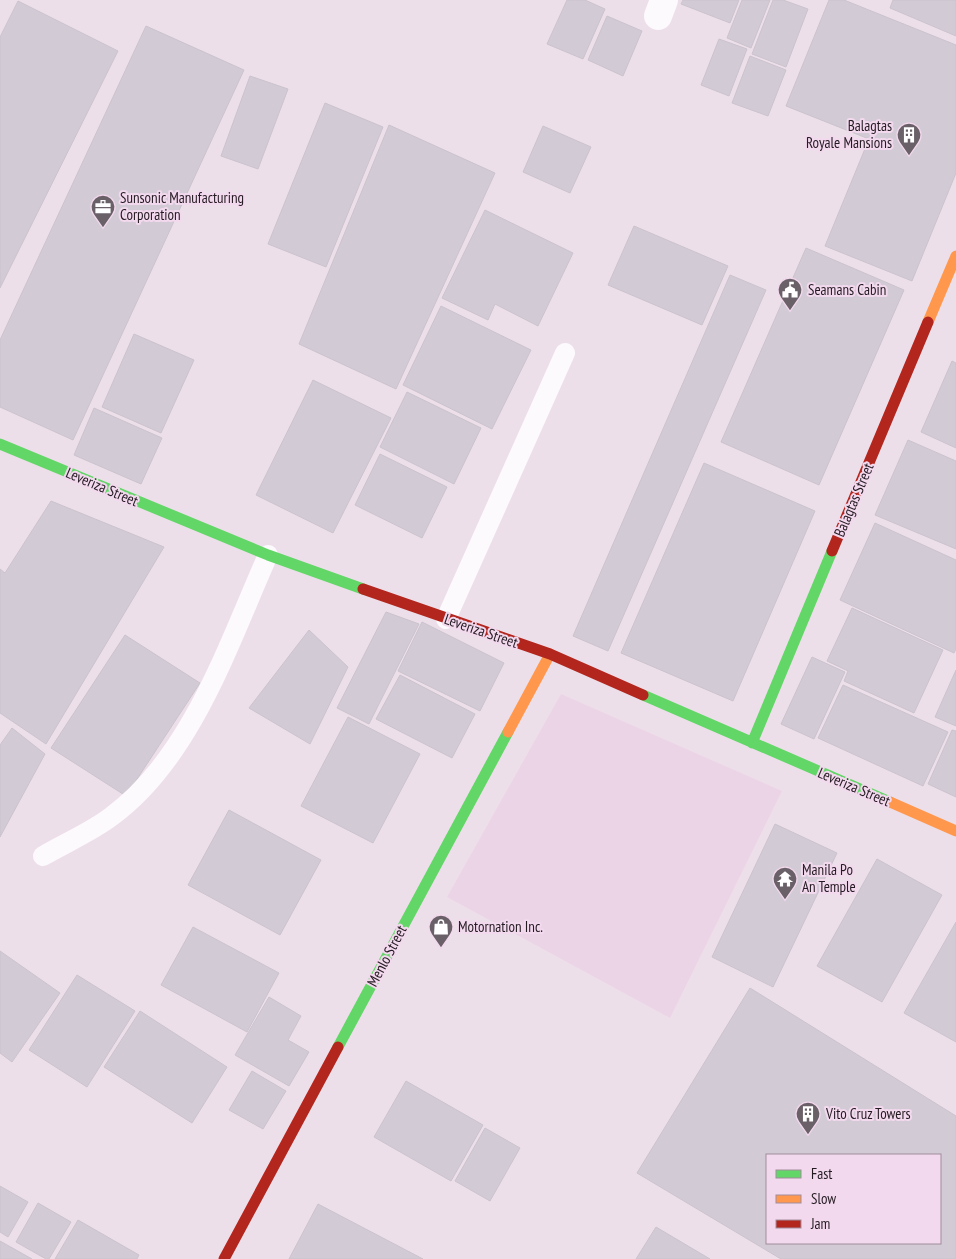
<svg xmlns="http://www.w3.org/2000/svg" width="956" height="1259" viewBox="0 0 956 1259" font-family="'PT Sans Narrow',sans-serif">
<rect width="100%" height="100%" fill="#eddfea"/>
<path fill="#ecd4e7" d="M561,694L782,791L670,1018L447,897Z"/>
<path fill="#d2cad5" stroke="#cac3cd" fill-rule="evenodd" d="M567,0H585L605,9L583,59L547,44Z
M683,0H739L730,23L681,4Z
M742,0H770L751,48L727,38Z
M773,0H783L808,9L786,67L752,54Z
M829,0H844L956,45V173L912,281L825,246L869,139L786,106Z
M893,0H956V36L890,8Z
M18,1L118,51L0,288V37Z
M607,16L642,31L623,76L588,60Z
M146,26L244,70L73,440L0,407V340Z
M719,39L747,49L729,96L701,85Z
M750,56L786,70L768,116L732,103Z
M250,76L288,89L258,169L221,156Z
M325,103L383,127L326,267L268,244Z
M389,125L495,173L396,389L299,344Z
M543,126L591,147L570,193L523,172Z
M485,210L573,253L538,326L495,304L488,320L442,298Z
M634,226L728,266L702,325L608,285Z
M806,248L904,290L819,485L721,442Z
M730,275L766,290L608,651L573,636Z
M441,306L531,350L492,429L403,385Z
M134,334L194,360L161,433L102,407Z
M952,361L956,363V448L921,432Z
M313,380L391,418L333,533L256,495Z
M407,392L481,428L454,484L380,447Z
M94,408L162,438L141,484L74,455Z
M908,440L956,461V549L875,515Z
M380,454L447,487L422,538L355,505Z
M704,463L815,511L733,701L621,653Z
M51,501L164,547L46,744L0,713V569L5,573Z
M875,523L956,560V649L954,653L840,600Z
M852,608L943,650L914,713L844,681L848,671L827,661Z
M386,612L419,624L369,724L337,708Z
M422,622L504,663L480,711L398,671Z
M309,630L348,667L310,744L249,708Z
M125,635L200,683L126,796L51,748Z
M812,657L845,672L814,739L781,724Z
M956,670V726L935,717Z
M400,675L475,714L452,758L376,719Z
M843,685L948,732L923,786L818,738Z
M348,717L420,754L373,843L301,806Z
M12,728L45,754L0,837V745Z
M952,730L956,731V797L928,784Z
M229,810L321,860L280,935L188,885Z
M775,824L837,853L773,987L712,957Z
M877,859L942,895L882,1002L817,966Z
M956,922V1042L904,1013Z
M193,927L279,973L247,1032L161,985Z
M0,951L60,993L12,1062L0,1053Z
M77,975L135,1011L87,1087L29,1050Z
M750,988L956,1116V1259H781L637,1173ZM767,1155H940V1243H767Z
M269,997L301,1016L288,1040L309,1052L289,1086L235,1055Z
M140,1011L227,1067L192,1123L104,1067Z
M252,1071L286,1091L263,1129L229,1110Z
M406,1081L483,1125L451,1181L374,1137Z
M485,1128L520,1148L490,1201L455,1181Z
M0,1186L28,1202L8,1237L0,1232Z
M38,1203L71,1222L49,1259H46L16,1242Z
M318,1204L423,1259H289Z
M78,1220L139,1255L137,1259H55Z
M656,1227L710,1259H636Z
M0,1241L32,1259H0Z"/>
<g fill="none" stroke-linecap="round" stroke-linejoin="round">
<path stroke="#fcfafc" stroke-width="20" d="M446,619L565,353
M43,856C65,843 93,831 112,816C192,757 229,642 268,555"/>
<path stroke="#fcfafc" stroke-width="28" d="M658,16L664,0"/>
<path stroke="#63d668" stroke-width="11" d="M0,444L268,555L363,589
M643,695L890,802
M752,743L832,551
M338,1047L508,732"/>
<path stroke="#ff974d" stroke-width="11" d="M928,322L956,256
M508,732L550,654
M890,802L956,831"/>
<path stroke="#b3261e" stroke-width="11" d="M832,551L928,322
M363,589L550,654L643,695
M224,1259L338,1047"/>
</g>
<defs>
<symbol id="building-pin" viewBox="-11 -11 22 30"><path d="M0 17L-7.5 6A9.5 9.5 0 1 1 7.5 6Z" fill="#6a6068" stroke="#f3d9ee"/><path d="M-4-6H4V6H1V3H-1V6H-4ZM-2.5-4.3h1.7v1.8h-1.7ZM.8-4.3h1.7v1.8H.8ZM-2.5-1h1.7V.8h-1.7ZM.8-1h1.7V.8H.8Z" fill="#fff"/></symbol>
<symbol id="office-pin" viewBox="-11 -11 22 30"><path d="M0 17L-7.5 6A9.5 9.5 0 1 1 7.5 6Z" fill="#6a6068" stroke="#f3d9ee"/><path d="M-6-3h4V-5.5h4V-3h4V5H-6ZM-1-4.5V-3h2v-1.5ZM-6 0V1H6V0Z" fill="#fff"/></symbol>
<symbol id="civic-pin" viewBox="-11 -11 22 30"><path d="M0 17L-7.5 6A9.5 9.5 0 1 1 7.5 6Z" fill="#6a6068" stroke="#f3d9ee"/><path d="M-.6-6.5H3V-4.5H.6V-3L4-1V1h2V6H-6V1h2V-1L-.6-3ZM-1.2 2.5V6h2.4V2.5Z" fill="#fff"/></symbol>
<symbol id="temple-pin" viewBox="-11 -11 22 30"><path d="M0 17L-7.5 6A9.5 9.5 0 1 1 7.5 6Z" fill="#6a6068" stroke="#f3d9ee"/><path d="M0-6L5-2H3V0L6.5 2.5H4V6H1.5V3h-3V6H-4V2.5H-6.5L-3 0V-2H-5Z" fill="#fff"/></symbol>
<symbol id="shop-pin" viewBox="-11 -11 22 30"><path d="M0 17L-7.5 6A9.5 9.5 0 1 1 7.5 6Z" fill="#6a6068" stroke="#f3d9ee"/><path d="M-5-2.5h2.3a2.7 3.5 0 0 1 5.4 0H5L5.5 6h-11ZM-1.5-2.5h3a1.5 2.3 0 0 0-3 0Z" fill="#fff"/></symbol>
</defs>
<g fill-rule="evenodd">
<use href="#building-pin" x="895" y="121" width="28" height="38"/>
<use href="#office-pin" x="89" y="193" width="28" height="38"/>
<use href="#civic-pin" x="776" y="276" width="28" height="38"/>
<use href="#temple-pin" x="771" y="865" width="28" height="38"/>
<use href="#shop-pin" x="427" y="913" width="28" height="38"/>
<use href="#building-pin" x="794" y="1100" width="28" height="38"/>
</g>
<g text-anchor="middle" stroke-width="4" stroke-linejoin="round" paint-order="stroke">
<g font-size="15" fill="#241b22" stroke="#f3d9ee" text-anchor="start">
<text x="892" y="131" text-anchor="end">Balagtas<tspan x="892" dy="17">Royale Mansions</tspan></text>
<text x="120" y="203">Sunsonic Manufacturing<tspan x="120" dy="17">Corporation</tspan></text>
<text x="808" y="295">Seamans Cabin</text>
<text x="802" y="875">Manila Po<tspan x="802" dy="17">An Temple</tspan></text>
<text x="458" y="932">Motornation Inc.</text>
<text x="826" y="1119">Vito Cruz Towers</text>
</g>
<g font-size="15" fill="#241b22" stroke="#f3d9ee">
<text transform="translate(102 487) rotate(23)" y="5">Leveriza Street</text>
<text transform="translate(854 500) rotate(-67)" y="5">Balagtas Street</text>
<text transform="translate(481 631) rotate(19)" y="5">Leveriza Street</text>
<text transform="translate(854 787) rotate(23)" y="5">Leveriza Street</text>
<text transform="translate(387 956) rotate(-62)" y="5">Menlo Street</text>
</g>
</g>
<rect x="766" y="1154" width="175" height="90" fill="#f3d9ee" stroke="#a08d9c"/>
<rect x="776" y="1170" width="25" height="8" fill="#63d668" stroke="#a08d9c"/>
<text x="811" y="1179" font-size="15" fill="#241b22">Fast</text>
<rect x="776" y="1195" width="25" height="8" fill="#ff974d" stroke="#a08d9c"/>
<text x="811" y="1204" font-size="15" fill="#241b22">Slow</text>
<rect x="776" y="1220" width="25" height="8" fill="#b3261e" stroke="#a08d9c"/>
<text x="811" y="1229" font-size="15" fill="#241b22">Jam</text>
</svg>
